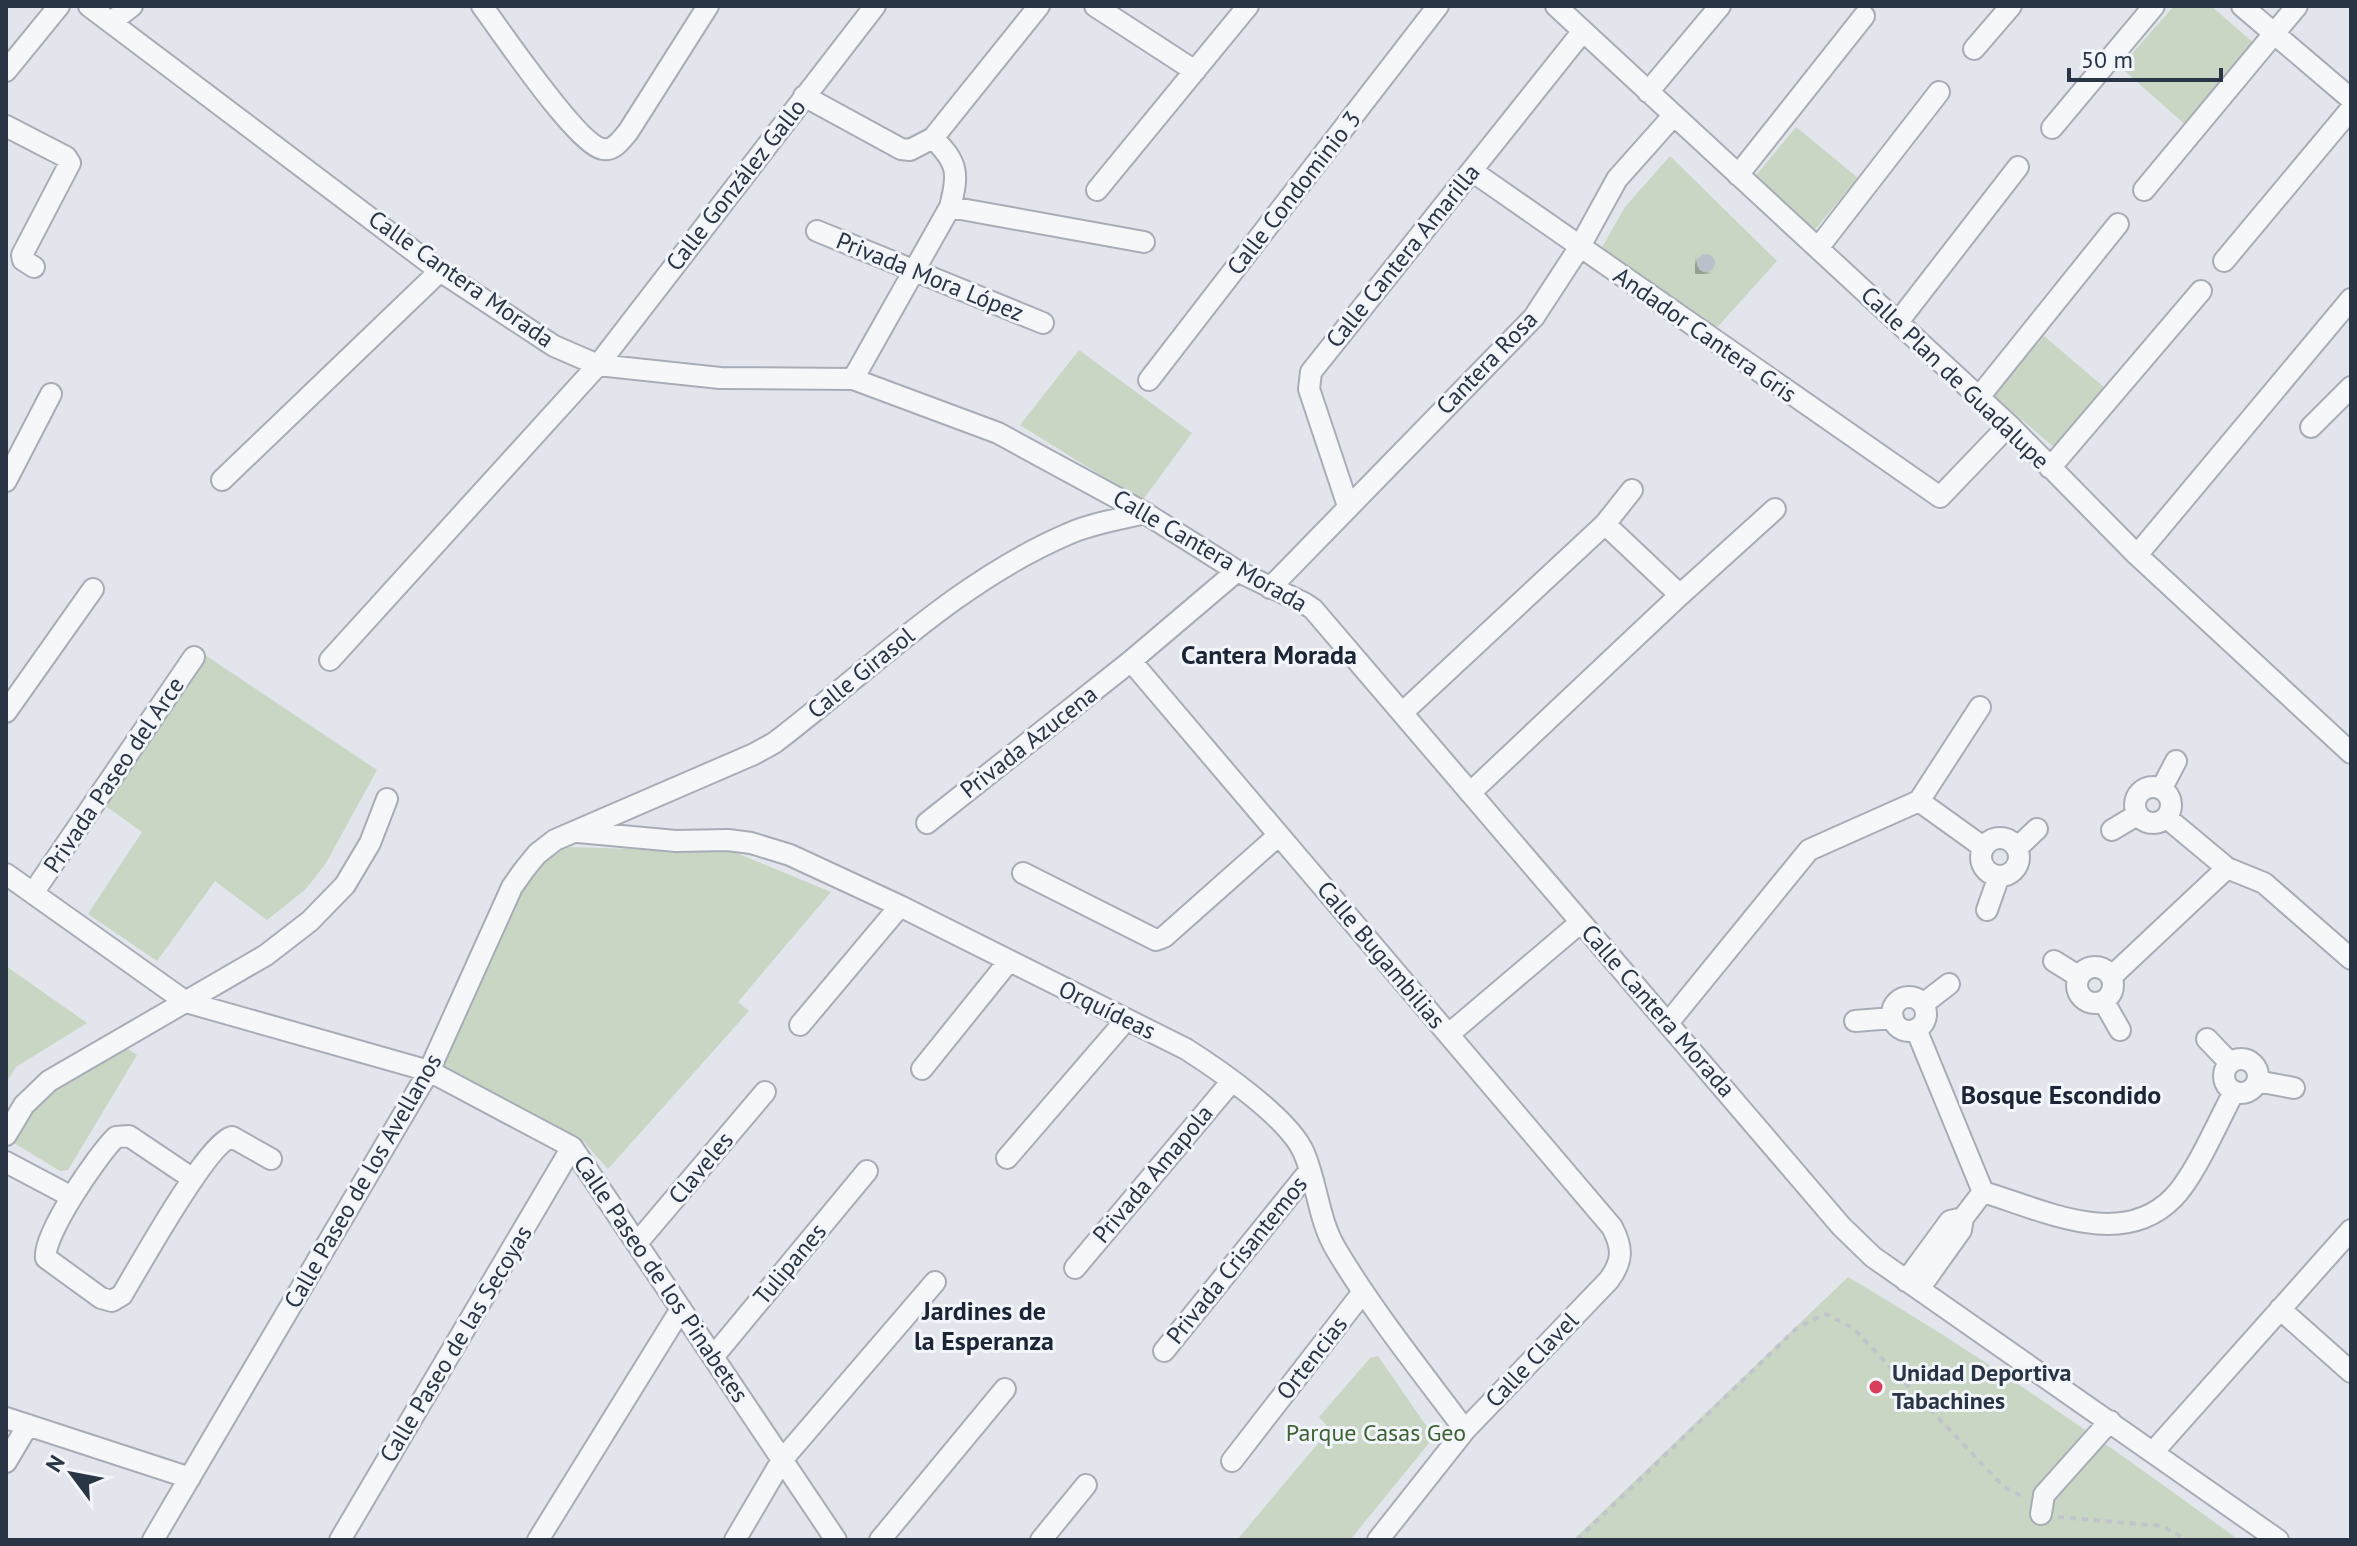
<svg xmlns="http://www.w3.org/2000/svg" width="2357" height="1546" viewBox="0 0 2357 1546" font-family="'PT Sans',sans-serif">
<defs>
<filter id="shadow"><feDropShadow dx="-6" dy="6" stdDeviation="2" flood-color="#0004"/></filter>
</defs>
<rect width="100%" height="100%" fill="#e2e6ec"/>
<path fill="#c8d6c3" d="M2174,6H2211L2255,44L2188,127L2120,67Z
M1796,127L1858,178L1811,234L1752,180Z
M1670,156L1777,261L1704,342L1590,268L1625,207Z
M2044,336L2105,388L2055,448L1994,396Z
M1079,350L1192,433L1142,501L1020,425Z
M205,655L377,770L326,863L306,889L267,920L215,881L157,961L88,914L142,832L103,804Z
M570,847L734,852L831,892L738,1002L749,1011L608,1169L584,1142L441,1065L519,886L548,856Z
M6,966L87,1023L16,1067L6,1083Z
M124,1046L137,1055L68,1170L60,1171L14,1143L12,1136L39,1096Z
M1848,1277C1983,1356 2113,1448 2239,1540H1573Z
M1378,1356L1434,1437L1350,1540H1237L1330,1429L1319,1417L1370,1358Z"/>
<path fill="#b9c0ca" filter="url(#shadow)" d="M1697 263a9 9 0 1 1 18 0a9 9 0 1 1-18 0Z"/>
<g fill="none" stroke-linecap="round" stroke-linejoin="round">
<defs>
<path id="minor" d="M89,6L440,271L554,346L598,365L720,378L853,379L998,433L1145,513L1237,571L1304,603L1313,609L1841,1226L1873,1257L2278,1540
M482,6C501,31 577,145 603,149C614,151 621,140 628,132L708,6
M1095,6L1195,71
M1556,6L2009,425L2137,555L2351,753
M2242,6L2351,99
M111,22L132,6
M1974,49L2011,6
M6,71L59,6
M1648,92L1720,6
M804,96L901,149L910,150L933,138L1039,6
M6,126L66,157L70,163L22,255L23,260L34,267
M2052,128L2154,6
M1472,171L1940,497L2009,425
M1738,175L1864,16
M1097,190L1248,6
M2144,190L2297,6
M950,207L1144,242
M817,231L1043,323
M1818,248L1939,92
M2224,261L2351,109
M1898,322L2018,167
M853,379L950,207C959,173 958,163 933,138
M1149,380L1438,6
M1979,397L2118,224
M2311,427L2351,387
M2050,468L2201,291
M222,480L440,271
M6,481L51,394
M1348,506L1309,389L1311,372L1583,31
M1605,524L1632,490
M2137,555L2351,299
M1270,588L1534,317L1579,248L1617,179L1674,115
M1680,595L1775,509
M330,660L598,365L875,6
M1131,661L1612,1227C1623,1248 1623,1261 1609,1280L1465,1430L1378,1540
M6,712L93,589
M1402,713L1605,524L1680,595L1470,793
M2135 805a18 18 0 1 1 36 0a18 18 0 1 1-36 0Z
M2162,788L2176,761
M1919,801L1980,707
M1919,801L1983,847
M2167,818L2227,868L2264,883L2351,959
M927,823L1131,661L1237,571
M2112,830L2137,815
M578,832L676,841L728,840L751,843L790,855L900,906L1186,1049C1219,1070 1289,1118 1304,1153C1318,1186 1318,1220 1337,1251C1375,1314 1421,1371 1465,1430
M1981 857a19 19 0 1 1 38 0a19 19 0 1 1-38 0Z
M2017,848L2037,829
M1023,873L1156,940L1164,937L1279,835
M6,874L186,1002L429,1071L572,1147L836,1540
M33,893L194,657
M1987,910L1999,876
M2054,961L2078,976
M2077 985a18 18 0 1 1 36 0a18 18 0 1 1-36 0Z
M2111,977L2227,868
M1892 1014a17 17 0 1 1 34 0a17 17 0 1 1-34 0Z
M2104,1002L2120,1030
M1923,1004L1949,984
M1855,1021L1893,1018
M1668,1023L1809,850L1919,801
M800,1025L900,906
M1916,1029L1983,1192
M1449,1034L1581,922
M2207,1039L2230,1063
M2224 1076a17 17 0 1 1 34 0a17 17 0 1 1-34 0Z
M922,1069L1009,961
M2257,1081L2294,1088
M6,1135L24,1105L49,1081L266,955L310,921L345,885L370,843L387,799
M1007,1158L1126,1020
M6,1162L72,1197
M193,1179L129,1136L116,1137C98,1154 42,1236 46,1258L101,1298L112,1301L122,1295C139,1267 207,1143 232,1137L271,1159
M1983,1192C2041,1209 2121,1251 2173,1198C2195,1176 2218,1121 2234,1092
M637,1243L765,1092
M1075,1268L1232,1081
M1906,1281L1950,1221L1963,1218
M1919,1289L1961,1230L1963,1218L1983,1192
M2280,1309L2351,1372
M1164,1351L1310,1170
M713,1357L867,1171
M6,1418L190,1478
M2154,1451L2351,1230
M1232,1461L1363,1292
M6,1462L28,1425
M2041,1514L2044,1495L2110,1421
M153,1540L429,1071L512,887L524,870L537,854L555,840L754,754L774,743C870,670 956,582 1068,534C1092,523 1121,519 1145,513
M340,1540L572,1147
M538,1540L681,1309
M735,1540L782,1460L935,1282
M880,1540L1005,1389
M1041,1540L1086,1485"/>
</defs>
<use href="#minor" stroke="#a7adb7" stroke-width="24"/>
<path stroke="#c1c4ca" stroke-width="4" stroke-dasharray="6 6" stroke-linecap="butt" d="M2058,1517L2162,1526L2187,1540
M1577,1540L1798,1327L1826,1314L1853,1328L2004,1487L2025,1498"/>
<use href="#minor" stroke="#f6f7f9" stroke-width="20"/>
</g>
<circle fill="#d93e5b" stroke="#f2f5f9" stroke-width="3" cx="1876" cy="1387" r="8"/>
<g text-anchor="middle" stroke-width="6" stroke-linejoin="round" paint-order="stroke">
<g font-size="24" fill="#293445" stroke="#f2f5f9">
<text transform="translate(736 185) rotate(-52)" y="8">Calle González Gallo</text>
<text transform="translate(1294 193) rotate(-52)" y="8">Calle Condominio 3</text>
<text transform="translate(1403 256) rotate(-51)" y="8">Calle Cantera Amarilla</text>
<text transform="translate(930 277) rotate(22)" y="8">Privada Mora López</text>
<text transform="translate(461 279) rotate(35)" y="8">Calle Cantera Morada</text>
<text transform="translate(1705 335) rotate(35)" y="8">Andador Cantera Gris</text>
<text transform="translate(1487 363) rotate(-46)" y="8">Cantera Rosa</text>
<text transform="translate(1955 378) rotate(44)" y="8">Calle Plan de Guadalupe</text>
<text transform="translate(1210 551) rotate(30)" y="8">Calle Cantera Morada</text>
<text transform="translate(861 673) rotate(-39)" y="8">Calle Girasol</text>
<text transform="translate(1029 742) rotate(-38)" y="8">Privada Azucena</text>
<text transform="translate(114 775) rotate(-56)" y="8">Privada Paseo del Arce</text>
<text transform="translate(1381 955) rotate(50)" y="8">Calle Bugambilias</text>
<text transform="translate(1107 1010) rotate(26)" y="8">Orquídeas</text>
<text transform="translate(1658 1011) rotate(49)" y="8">Calle Cantera Morada</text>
<text transform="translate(701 1168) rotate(-50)" y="8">Claveles</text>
<text transform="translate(1153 1174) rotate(-50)" y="8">Privada Amapola</text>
<text transform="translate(363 1181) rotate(-60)" y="8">Calle Paseo de los Avellanos</text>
<text transform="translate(1237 1260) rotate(-51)" y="8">Privada Crisantemos</text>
<text transform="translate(790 1264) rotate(-50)" y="8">Tulipanes</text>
<text transform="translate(661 1279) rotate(56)" y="8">Calle Paseo de los Pinabetes</text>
<text transform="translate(456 1344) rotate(-59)" y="8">Calle Paseo de las Secoyas</text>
<text transform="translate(1312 1358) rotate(-52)" y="8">Ortencias</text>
<text transform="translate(1532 1360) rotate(-46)" y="8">Calle Clavel</text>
</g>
<g font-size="24" font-weight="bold" fill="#293445" stroke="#f2f5f9" text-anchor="start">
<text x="1892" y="1381">Unidad Deportiva<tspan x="1892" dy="28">Tabachines</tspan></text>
</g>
<g font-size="24" fill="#3f6235" stroke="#f2f5f9">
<text x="1376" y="1441">Parque Casas Geo</text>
</g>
<g font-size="26" font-weight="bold" fill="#1b2536" stroke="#f2f5f9">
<text x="1269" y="664">Cantera Morada</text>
<text x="2061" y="1104">Bosque Escondido</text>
<text x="984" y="1320">Jardines de<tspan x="984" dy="30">la Esperanza</tspan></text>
</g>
</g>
<rect width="2357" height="1546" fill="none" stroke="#293445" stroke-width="16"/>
<g transform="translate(72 1474) rotate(302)" stroke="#f2f5f9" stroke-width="6" paint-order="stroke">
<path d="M0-6L14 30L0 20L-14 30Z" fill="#293445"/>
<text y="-12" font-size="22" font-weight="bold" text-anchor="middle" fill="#293445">N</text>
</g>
<path d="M2069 68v12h152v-12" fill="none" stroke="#293445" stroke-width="4"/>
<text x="2081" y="68" font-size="24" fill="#293445" stroke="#f2f5f9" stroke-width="6" paint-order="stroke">50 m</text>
</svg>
